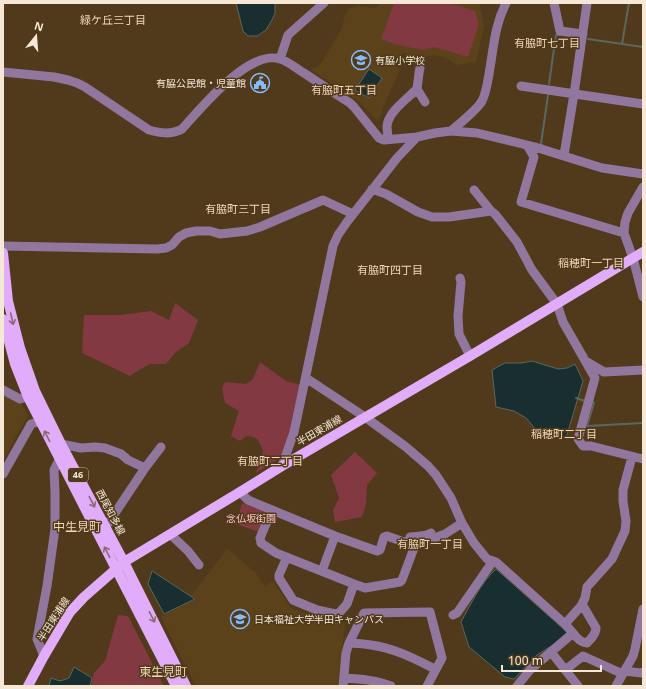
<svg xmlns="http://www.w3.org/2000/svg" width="646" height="689" viewBox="0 0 646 689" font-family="'Noto Sans','Noto Sans JP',sans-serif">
<rect width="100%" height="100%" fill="#503a1b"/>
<path fill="#5c421b" d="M380,3H479L484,26L476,62L457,65L446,58L435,55L419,58L403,53L394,66L400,70L383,107L380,118L377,120L361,103L310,69L319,66L325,57L342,28L345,15L350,8L358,6L376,8Z
M3,393L22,404L28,415L3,461Z
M227,549L255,572L265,586L273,581L291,608L324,621L345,623L338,686H196L161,617L197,599L191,596Z"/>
<path fill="#833942" d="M394,3H449L475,11L479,24L468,57L435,47L423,50L397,45L381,39Z
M175,303L198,320L189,343L176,352L166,364H150L139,370L130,376L82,353L84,315H121L151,311L169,320Z
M260,362L286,381L301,385L290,432L279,459L256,473L263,451C259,441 258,436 246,436L240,441L231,436L239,411L225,403L222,388L225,382L246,384L253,379Z
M355,452L377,473L367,485L366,504L362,517L335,522L333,510L339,498L331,475Z
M242,503L266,512V513L259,532L236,524Z
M118,615L128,616L164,686H91L94,673L105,661Z"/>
<path fill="#192f2f" stroke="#5b6661" d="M236,3H275V13L272,20L266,30L257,36H248L243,31Z
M369,69L382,78L369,98L355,90Z
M532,361L558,369L567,368L575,364L583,381L566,438L548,431L536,430L526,418L514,411L496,407L492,370L505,363H521Z
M496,569L568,633L559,641L537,655L514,679L505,677L469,647L461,622C471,604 480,584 496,569Z
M152,571L195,599L164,614L148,584Z
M74,667L92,678L90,686H49L51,678L60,681L69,678Z"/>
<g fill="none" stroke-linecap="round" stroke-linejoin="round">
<path stroke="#5b6661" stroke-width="2" d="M588,39L643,47
M622,44L629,3
M549,84L556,35H560
M542,145L541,144L548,95
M576,398L585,401
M592,402L594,403L587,426L643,423"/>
<path stroke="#91779d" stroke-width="9" d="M554,3L560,31L583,34
M280,59L288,35L324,3
M3,72L54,77L68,80L77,83L85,87L149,130C160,133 171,135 182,129C201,108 249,49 280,59C288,61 297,69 304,73C319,83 334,93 350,103L354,107L379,138L384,140L417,137L435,133L451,131L477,133L535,147L602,168L643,174
M521,86L643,104
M417,89L425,102
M451,131C459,124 477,110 482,101C487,91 488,79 490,68C494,44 495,25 506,3
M388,139C388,135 387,131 387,126C388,112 407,99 417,89L419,73L420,68
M527,145L534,157L521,202L624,233
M564,155L574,94L587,3
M643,187L628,213L625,222L624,233L633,258L643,297
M372,189L386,194L418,212L432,217H449L491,211L495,214L517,242L532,270L557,304L563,322L595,378L578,439L583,446H591L643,459
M474,190L491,211
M3,246L157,249L166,248L172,245L179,237L186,233L196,231H210L220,234L247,231L260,227L323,200L353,214
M460,278L461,282L458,316L459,334L470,356
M587,362L604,372L643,370
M306,378L365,417L406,447L428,466L436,475L451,498L462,523L474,543L487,559L496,562L565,624L573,633L530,670L517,686
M3,390L20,399L28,397
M61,444L81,448L95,447L105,448L121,454L128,460L145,468
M282,466L294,432L301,399L333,246L338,235L347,222L397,158L417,137
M3,474L30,426L31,424L39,422
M240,492L248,500L272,510L260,538L261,543L276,553L354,584L365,588L400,582L402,580L414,548V546L412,545L387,536L384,537L380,550L377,551L335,536L272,510
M105,528L145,468L161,447
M170,534L188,551L199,565
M408,543L410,537C417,536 425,537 431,533
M414,546L445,534L462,523
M287,557L279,575V578L293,600L317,610L336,614L339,613L347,604L354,584
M322,571L335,536
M453,615L457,613L493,561
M565,624L581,606L585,598L587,587L612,559L625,531L626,521L623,501V490L632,457
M573,633C577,638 580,642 587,643C591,639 596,634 596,628L582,604
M349,643C356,643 364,644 371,645C394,648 415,659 435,669
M551,652L574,681L578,686
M44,656L37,639L47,586L55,529V492L54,470L59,460
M565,670L583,656L623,674
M624,671L641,673L643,672
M344,678C360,679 376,680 391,686
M343,686L346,653L349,643L364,613L430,612L442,658L427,686
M616,686L633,656L635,649L643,609"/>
<path stroke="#e1acfa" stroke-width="10" d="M3,253L8,301L20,348L35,391L61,444L124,562L186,686
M3,319L15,364L28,397L176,686
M28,686L44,656L70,612L84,597L124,562L240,492L282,466L470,356L643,252"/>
</g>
<defs><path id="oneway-shaft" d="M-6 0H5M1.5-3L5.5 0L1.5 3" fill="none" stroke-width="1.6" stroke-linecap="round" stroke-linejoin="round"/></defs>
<g stroke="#8a6874">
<use href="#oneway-shaft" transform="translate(12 319) rotate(77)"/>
<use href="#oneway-shaft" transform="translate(47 436) rotate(-117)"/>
<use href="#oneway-shaft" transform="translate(92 502) rotate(62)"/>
<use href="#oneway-shaft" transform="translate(107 552) rotate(-117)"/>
<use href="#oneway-shaft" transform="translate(152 617) rotate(63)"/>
</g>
<defs>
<symbol id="school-ring" viewBox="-11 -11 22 22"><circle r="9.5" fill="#503a1b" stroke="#87bbfb" stroke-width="1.5"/><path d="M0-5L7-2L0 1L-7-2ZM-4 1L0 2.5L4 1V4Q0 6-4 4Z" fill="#87bbfb"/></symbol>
<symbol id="civic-ring" viewBox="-11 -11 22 22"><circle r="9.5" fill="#503a1b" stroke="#87bbfb" stroke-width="1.5"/><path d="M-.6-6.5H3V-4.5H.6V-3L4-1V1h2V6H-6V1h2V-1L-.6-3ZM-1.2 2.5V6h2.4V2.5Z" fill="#87bbfb"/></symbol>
<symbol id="university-ring" viewBox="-11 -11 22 22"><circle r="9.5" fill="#503a1b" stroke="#87bbfb" stroke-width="1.5"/><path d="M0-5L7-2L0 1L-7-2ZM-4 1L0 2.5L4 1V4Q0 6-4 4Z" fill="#87bbfb"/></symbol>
</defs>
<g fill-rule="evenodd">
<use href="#school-ring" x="350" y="49" width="22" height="22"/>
<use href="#civic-ring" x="249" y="72" width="22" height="22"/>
<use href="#university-ring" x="229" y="608" width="22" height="22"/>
</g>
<g text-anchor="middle" stroke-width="3" stroke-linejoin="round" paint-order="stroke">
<rect fill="#503a1b" stroke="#c4b49e" stroke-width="1" x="68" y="468" width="20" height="14" rx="3"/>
<g font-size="9" font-weight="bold" fill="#f5e8d6">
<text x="78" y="478">46</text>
</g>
<g font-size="10" fill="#f5e8d6" stroke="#503a1b" text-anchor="start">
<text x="375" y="64">有脇小学校</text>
<text x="246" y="87" text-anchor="end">有脇公民館・児童館</text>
<text x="254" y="623">日本福祉大学半田キャンパス</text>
</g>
<g font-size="10" fill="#f5e8d6" stroke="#503a1b">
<text transform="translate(319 430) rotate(-30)" y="4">半田東浦線</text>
<text transform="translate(111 512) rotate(62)" y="4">西尾知多線</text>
<text transform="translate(53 619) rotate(-57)" y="4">半田東浦線</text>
</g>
<g font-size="10" fill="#fec2c6" stroke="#503a1b">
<text x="251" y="522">念仏坂街園</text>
</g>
<g font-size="11" fill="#f1d7b3" stroke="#503a1b">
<text x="113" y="24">緑ケ丘三丁目</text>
<text x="547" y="47">有脇町七丁目</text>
<text x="344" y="94">有脇町五丁目</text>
<text x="238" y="213">有脇町三丁目</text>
<text x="591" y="267">稲穂町一丁目</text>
<text x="390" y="274">有脇町四丁目</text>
<text x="564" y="438">稲穂町二丁目</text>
<text x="270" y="465">有脇町二丁目</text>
<text x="430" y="548">有脇町一丁目</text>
</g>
<g font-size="12" fill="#f1d7b3" stroke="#503a1b">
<text x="77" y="531">中生見町</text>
<text x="163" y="676">東生見町</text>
</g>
</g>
<rect width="646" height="689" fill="none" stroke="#f5e8d6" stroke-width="8"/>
<g transform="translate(36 36) rotate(17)" stroke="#503a1b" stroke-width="3" paint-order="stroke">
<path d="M0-3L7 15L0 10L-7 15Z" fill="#f5e8d6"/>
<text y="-6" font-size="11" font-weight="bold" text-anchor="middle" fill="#f5e8d6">N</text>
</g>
<path d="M502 665v6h99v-6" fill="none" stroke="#f5e8d6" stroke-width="2"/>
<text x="508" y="665" font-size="12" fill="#f5e8d6" stroke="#503a1b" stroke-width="3" paint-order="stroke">100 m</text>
</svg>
